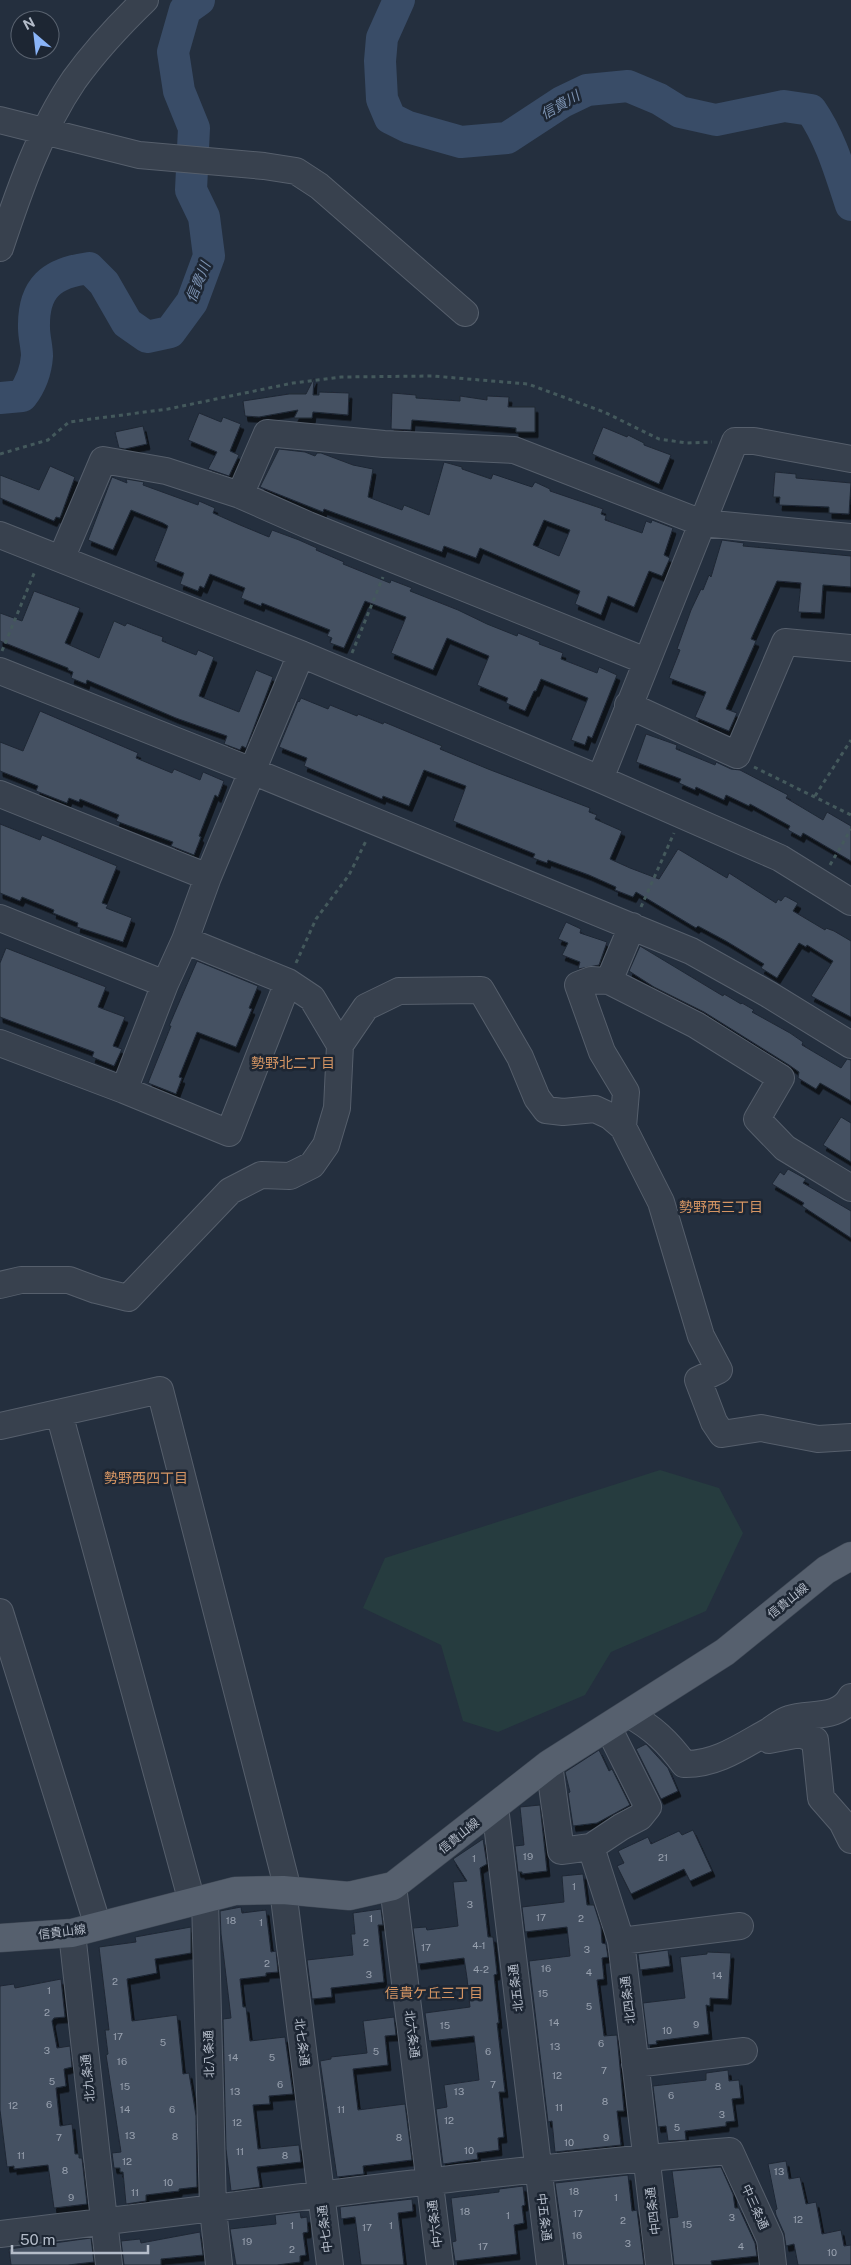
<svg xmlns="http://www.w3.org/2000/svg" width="851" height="2265" viewBox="0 0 851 2265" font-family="'Public Sans','Noto Sans JP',sans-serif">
<defs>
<filter id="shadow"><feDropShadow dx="3" dy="5.5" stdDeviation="0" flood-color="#0009"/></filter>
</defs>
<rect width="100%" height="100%" fill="#242f3e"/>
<path fill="#263c3f" d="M660,1470L719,1488L743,1533L706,1611L611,1652L585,1695L498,1732L463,1721L441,1645L363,1608L385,1558Z"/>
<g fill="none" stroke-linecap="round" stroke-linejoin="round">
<path stroke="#394c67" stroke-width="32" d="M399,0L382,38L380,61L382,99L390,118L408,127L461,142L507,138L562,102L587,90L628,86L659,99L680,112L716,120L784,106L811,110C831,139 840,172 851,205
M0,398L22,396C31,384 36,370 37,356C37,347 34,337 34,328C33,288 51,273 89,268L104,283L127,323L147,337L170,332L192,302L209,256L204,217L191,190L194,128L179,91L173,52L185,10L199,0"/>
</g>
<path fill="#455162" stroke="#1f2835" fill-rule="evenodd" filter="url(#shadow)" d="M314,378L313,395H319V392L349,393L348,415L313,412L312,418H294L298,410L259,417L245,416L243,401L289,394H306Z
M392,393L416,395V398L460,401V396L487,400V396L509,397L508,407H535V432H516V428L412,420L411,430L391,429Z
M199,413L221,422L223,417L241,424L230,451L239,455L229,476L208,469L217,452L188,440Z
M143,426L147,444L125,449L119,448L115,432Z
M603,427L627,437L628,435L644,443V445L671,455L659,484L592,454Z
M279,449L305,452L315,456L317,453H321L353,465L373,469L368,497L402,510L404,505L429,515L444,462L462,467V469L491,479L493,474L532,487L535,482L550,489V491L603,509L601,514L606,516L605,520L642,533L646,521L651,523L652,520L673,528L664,555L670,558L662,576L649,571L634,607L608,596L601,615L575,604L580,591L480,548L476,558L444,546L442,552L324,509L323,512L260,487ZM544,520L570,530L559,556L533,545Z
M50,466L75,477L60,518L56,517L54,521L0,498V475L39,490Z
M775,472L796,474V478L851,483L849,514L829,513V507L779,505L780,497H773Z
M112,477L127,483L126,479L144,482L143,485L198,505L199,501L215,508L213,513L240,525L269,537L272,530L299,540L317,548L316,550L344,562L343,564L390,583L391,580L412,588L410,591L458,610L487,624L517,636L518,633L540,642L539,644L563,653L561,659L597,673L599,667L617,675L592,738L588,736L585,745L571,740L588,698L541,679L536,691H534L525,711L506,703L508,698L477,685L489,656L447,638L433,670L391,653L406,617L365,601L344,648L330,643L332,638L327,636L330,630L262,603L261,606L241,598L245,588L210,574L204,588L200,586L198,591L180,584L184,573L154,561L168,526L163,523L131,510L113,550L88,540Z
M722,540L744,543L743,546L851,556V587L823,585L821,613L798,612L801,583L777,581L751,639L756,641L726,709L737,713L729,731L695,717L706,692L669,678L680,650L677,649L691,610L701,589L703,590L709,575L711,577Z
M34,591L80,608L65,643L99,658L114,621L125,626L127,623L152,633L163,637L162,641L196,655L198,650L214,657L199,696L239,712L256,670L273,677L246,748L242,746L240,750L224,744L227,736L176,718L87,680L86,684L71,678L73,672L68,670V668L0,641V613L22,621Z
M301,698L328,709L330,705L357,716L358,714L383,724L384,722L420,737L442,746L440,749L488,769L590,808L589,812L597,815L595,819L622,831L610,859L630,868L659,879L678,849L727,878L729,873L776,903L778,899L781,901L785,896L798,903L793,911L825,930L826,928L834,931L851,941V1017L811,996L833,961L807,945L806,947L799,943L777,978L761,968L764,964L726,941L698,926L696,928L636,892L633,897L615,890L616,887L589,875L548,860L547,863L533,858L535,854L453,821L466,786L424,770L409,806L383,796L382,799L304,766L307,758L279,747L298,701L299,702Z
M40,711L138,753L136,758L172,773L174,769L200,780L203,772L224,781L218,797L215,795L199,836L201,837L194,855L171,846L173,842L116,821L119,815L80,799L79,802L69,798L67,803L36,791L38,786L0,771V742L23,751Z
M646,734L677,745L676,749L715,765L716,762L731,769L740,770L788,795L786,798L823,820L827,812L851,826V861L803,833L801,837L788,830L790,826L750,804L749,806L726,795L724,800L696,787L695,790L679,783L681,779L636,762Z
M0,824L40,840L42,835L117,866L102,903L108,905L106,908L132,918L123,942L77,927L78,923L53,913L54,910L22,897L20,901L0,893Z
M566,922L581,929L580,933L607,942L599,965L578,969L580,962L562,955L568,943L558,939Z
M640,946L723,996L724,994L741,1004L742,1003L754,1010L752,1012L790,1033L803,1042L802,1045L841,1068L847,1059L851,1060V1101L820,1083L816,1089L798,1078L799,1072L789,1065L704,1012L654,987L629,971Z
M6,948L106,987L98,1007L125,1017L113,1046L122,1049L114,1066L92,1057L94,1052L0,1017V963Z
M197,961L258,986L249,1008L252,1009L236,1047L197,1032L179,1077L182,1078L176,1094L148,1083L171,1026H169Z
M841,1117L851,1123V1162L823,1145Z
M788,1169L806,1179L803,1183L851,1211V1238L802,1206L804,1203L772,1184L780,1172L784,1175Z
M646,1744L668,1768L678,1791L661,1799L636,1749Z
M599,1750L609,1771L612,1769L630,1805L597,1823L573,1826L568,1793L570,1792L565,1772Z
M540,1805L547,1871L522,1874V1872H518L515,1846L524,1845L520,1807Z
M693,1830L712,1871L690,1881L684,1869L631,1894L617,1866L624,1863L618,1851L648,1837L651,1844L679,1831L682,1835Z
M483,1839L487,1864L480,1868L488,1937H493L497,1974L494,1975L499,2023H497L505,2092H499L504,2137L498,2138L499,2150L477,2153L478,2159L443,2164L436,2109L447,2107L444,2085L479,2080L474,2036L429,2041L425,2013L470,2007L467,1978L464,1958L418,1964L413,1928L426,1927L427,1930L458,1926L453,1882L467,1881L453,1859Z
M583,1874L587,1905H594L601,1927L602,1943L606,1944L608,1957L602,1958L604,1979L597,1980L604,2036L617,2035L624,2111H617L621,2145L555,2152L552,2121L548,2122L529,1961L570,1956L567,1927L525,1932L522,1907L564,1902L562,1876Z
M241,1907L242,1913L266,1910L271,1952L276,1951L278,1972L266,1973V1976L240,1979L243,2007H246L250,2041L285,2037L293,2094L269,2096L270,2104L253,2105L258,2149L299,2145L301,2162L257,2167L260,2187L231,2191L226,2149L223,2019L231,2018L221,1934L220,1911Z
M381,1909L383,1925H378L384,1982L331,1988L332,1997L312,1999L307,1960L353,1955L351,1934H355L353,1913Z
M191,1927V1953L155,1959L157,1973L127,1979L132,2021L177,2015L183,2074L189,2073L196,2116L197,2187L179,2189V2191L146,2195V2201L126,2204L123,2172H120V2168H114L112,2153L121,2152L106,2055L108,2054L105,2030H109L99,1947L136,1942L135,1937Z
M668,1950L670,1966L640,1970L638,1954Z
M707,1952L731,1953L728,1999L710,1998V2006L706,2005L709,2034L656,2041L657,2044L648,2045L643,2003L685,1998L680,1957L707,1954Z
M61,1979L65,2017L54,2018L52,2021L57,2048L70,2046L72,2067L64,2069L66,2086L56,2088L60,2126L72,2124L75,2154H79V2158H82L87,2204L54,2208L48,2165L14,2169V2166L7,2167L0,2110V1986L14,1984L15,1988Z
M394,2017L396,2035L385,2036L388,2065L353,2069L358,2110L405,2104L412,2160L363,2166L364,2174L337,2177L320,2061L331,2059V2057L367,2053L363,2021Z
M728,2070L729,2081L739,2080L741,2098L732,2099L735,2121L726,2122V2126L685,2131L686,2140L668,2141L666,2126L658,2127L653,2086L706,2080V2073Z
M786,2161L789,2179L800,2177L806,2204L816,2202L822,2234L841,2230L844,2246L851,2245V2265H798L794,2244L786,2246L784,2233L776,2215L775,2210L777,2209L768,2164Z
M721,2167L733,2194L735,2208H739L755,2243L757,2256L711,2261L712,2265H674L669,2218L678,2217L672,2171Z
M628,2175L632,2211L637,2210L644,2265H567L555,2183Z
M523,2186L525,2205L522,2206L524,2223L514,2225L517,2254L455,2261L452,2242L456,2241L451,2198L499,2192V2189Z
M412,2199L413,2211L398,2213L404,2265H361L355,2217L341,2219L340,2207Z
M300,2212L301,2218L307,2217L308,2232L303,2233L306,2255L300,2256V2262L277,2265H236L230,2229L276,2224L275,2215Z
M200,2232L203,2255L161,2259V2265H124L121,2241L140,2239L141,2243Z
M91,2238L94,2262L68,2265H11L9,2249Z"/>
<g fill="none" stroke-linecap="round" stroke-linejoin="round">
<defs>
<path id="minor" d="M0,120L139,155L264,166L296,171L319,186L465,313
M0,248C19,191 40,130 74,80C95,51 119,25 145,0
M240,495L267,433L384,444L514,450L702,523L851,537
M0,535L301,654L600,779L780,858L851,902
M61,559L103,460L166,471L240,495L308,525L646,661
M0,671L252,771L691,951L768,994L851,1045
M628,705L737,755L785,642L851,648
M600,779L735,441H754L851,459
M0,794L208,877
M0,918L165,984
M609,981L632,926
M0,1043L124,1090L229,1133L288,982
M340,1045L366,1007L399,991L481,990L520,1057L537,1098L546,1110L563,1112L595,1109L610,1116L623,1127
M124,1090L165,984L185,940L208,877L301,654
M851,1188L785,1148L757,1119L781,1078L696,1025L609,981L591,980L578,985L602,1052L626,1092L623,1127L661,1202L701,1336L719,1370L698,1380L714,1422L722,1434L761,1428L818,1439L851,1437
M0,1285L21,1280H69L96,1290L128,1298L230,1191L261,1175L290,1176L312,1165L326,1145L337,1108L340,1045L312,998L288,982L185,940
M59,1413L192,1902
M0,1426L160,1390L285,1878L283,1890L330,2265
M0,1612L98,1926
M628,1714C652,1727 668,1742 684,1764C716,1765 742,1746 769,1731C775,1727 782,1721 789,1719C809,1712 839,1720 851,1697
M769,1740L800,1734L815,1740L821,1798L842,1822L851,1840
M549,1764L561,1851L591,1847L621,1827L640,1817L648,1807L608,1727
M495,1807L550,2265
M591,1847L621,1941L659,2265
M393,1886L440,2265
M205,1899L213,2209L219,2265
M72,1933L109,2265
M621,1941L740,1926
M635,2064L744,2051
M0,2234C243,2206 486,2170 730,2151L770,2239L773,2265"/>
<path id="major" d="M0,1938L72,1933L235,1891L283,1890L349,1896L393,1886L549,1764L725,1652L826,1570L851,1556"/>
</defs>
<use href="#minor" stroke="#565f6c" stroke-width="28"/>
<use href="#major" stroke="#414a57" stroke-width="29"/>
<path stroke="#44595c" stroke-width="3" stroke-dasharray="4 4" stroke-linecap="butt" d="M0,454L48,440L69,422L168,409L293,383L341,377L433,376L528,384L604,412L659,439L687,443L712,442
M2,651L35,571
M352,653L383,577
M754,767L851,815
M815,796L851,740
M830,865L851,829
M641,907L674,833
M296,963L316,919L349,875L366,841"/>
<use href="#minor" stroke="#38414e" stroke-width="26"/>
<use href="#major" stroke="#56606e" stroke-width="28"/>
</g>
<g text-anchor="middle" stroke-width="5" stroke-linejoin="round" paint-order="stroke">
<g font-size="10" fill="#98a1af">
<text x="528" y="1860">19</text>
<text x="663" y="1861">21</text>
<text x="474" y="1862">1</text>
<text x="574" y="1890">1</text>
<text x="470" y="1908">3</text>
<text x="541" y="1921">17</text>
<text x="371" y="1922">1</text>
<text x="581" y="1922">2</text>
<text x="231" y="1924">18</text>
<text x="261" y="1926">1</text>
<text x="366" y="1946">2</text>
<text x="479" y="1949">4-1</text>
<text x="426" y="1951">17</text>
<text x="587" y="1953">3</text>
<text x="267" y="1967">2</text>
<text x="546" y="1972">16</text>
<text x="481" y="1973">4-2</text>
<text x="589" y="1976">4</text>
<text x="369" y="1978">3</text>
<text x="717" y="1979">14</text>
<text x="115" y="1985">2</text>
<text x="49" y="1994">1</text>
<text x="543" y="1997">15</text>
<text x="589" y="2010">5</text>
<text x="47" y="2016">2</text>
<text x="554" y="2026">14</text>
<text x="696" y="2028">9</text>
<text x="445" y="2029">15</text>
<text x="667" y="2034">10</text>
<text x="118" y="2040">17</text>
<text x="163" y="2046">5</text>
<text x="601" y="2047">6</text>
<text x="555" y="2050">13</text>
<text x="47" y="2054">3</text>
<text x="376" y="2055">5</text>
<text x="488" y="2055">6</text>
<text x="233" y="2061">14</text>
<text x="272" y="2061">5</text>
<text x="122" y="2065">16</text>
<text x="604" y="2074">7</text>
<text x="557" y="2079">12</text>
<text x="52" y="2085">5</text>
<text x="280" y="2088">6</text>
<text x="493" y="2088">7</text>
<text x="125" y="2090">15</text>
<text x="718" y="2090">8</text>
<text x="235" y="2095">13</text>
<text x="459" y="2095">13</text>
<text x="671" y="2099">6</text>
<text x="605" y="2105">8</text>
<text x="49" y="2108">6</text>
<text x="13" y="2109">12</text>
<text x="559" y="2111">11</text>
<text x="125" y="2113">14</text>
<text x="172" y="2113">6</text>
<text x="341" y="2113">11</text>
<text x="722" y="2118">3</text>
<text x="449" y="2124">12</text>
<text x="237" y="2126">12</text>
<text x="677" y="2131">5</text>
<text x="130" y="2139">13</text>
<text x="175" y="2140">8</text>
<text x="59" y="2141">7</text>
<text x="399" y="2141">8</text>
<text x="606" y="2141">9</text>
<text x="569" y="2146">10</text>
<text x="469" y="2154">10</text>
<text x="240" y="2155">11</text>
<text x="21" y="2159">11</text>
<text x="285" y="2159">8</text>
<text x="127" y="2165">12</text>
<text x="65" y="2174">8</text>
<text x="779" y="2175">13</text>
<text x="168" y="2186">10</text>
<text x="574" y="2195">18</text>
<text x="135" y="2196">11</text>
<text x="71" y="2201">9</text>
<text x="616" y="2201">1</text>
<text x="465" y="2215">18</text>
<text x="578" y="2217">17</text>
<text x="508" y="2219">1</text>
<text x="732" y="2221">3</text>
<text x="798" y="2223">12</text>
<text x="623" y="2224">2</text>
<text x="687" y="2228">15</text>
<text x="292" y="2229">1</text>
<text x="391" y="2229">1</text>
<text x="367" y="2231">17</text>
<text x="577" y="2239">16</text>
<text x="247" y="2245">19</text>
<text x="628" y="2247">3</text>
<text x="483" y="2250">17</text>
<text x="741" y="2250">4</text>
<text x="292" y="2253">2</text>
<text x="832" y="2256">10</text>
</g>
<g font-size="12" fill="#b4bcc9" stroke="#1d2633">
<text transform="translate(788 1601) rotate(-39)" y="4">信貴山線</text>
<text transform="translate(459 1836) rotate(-39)" y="4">信貴山線</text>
<text transform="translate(62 1932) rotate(-7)" y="4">信貴山線</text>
<text transform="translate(516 1988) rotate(-97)" y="4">北五条通</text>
<text transform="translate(628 2000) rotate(-97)" y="4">北四条通</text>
<text transform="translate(412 2034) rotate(83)" y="4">北六条通</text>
<text transform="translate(302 2042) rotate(83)" y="4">北七条通</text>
<text transform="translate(209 2054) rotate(-91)" y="4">北八条通</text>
<text transform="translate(88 2078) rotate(-96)" y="4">北九条通</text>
<text transform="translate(755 2207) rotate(66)" y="4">中三条通</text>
<text transform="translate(653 2211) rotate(-97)" y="4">中四条通</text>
<text transform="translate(544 2217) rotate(83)" y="4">中五条通</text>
<text transform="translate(435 2224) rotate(-97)" y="4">中六条通</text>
<text transform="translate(325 2229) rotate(-97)" y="4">中七条通</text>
</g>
<g font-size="14" font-style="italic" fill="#7c92b1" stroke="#1d2633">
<text transform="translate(560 105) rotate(-30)" y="5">信貴川</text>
<text transform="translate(198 282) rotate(-68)" y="5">信貴川</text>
</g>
<g font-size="14" fill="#d59563" stroke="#1d2633">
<text x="293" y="1068">勢野北二丁目</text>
<text x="721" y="1212">勢野西三丁目</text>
<text x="146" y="1483">勢野西四丁目</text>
<text x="434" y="1998">信貴ケ丘三丁目</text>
</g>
</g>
<g transform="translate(35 35) rotate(332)"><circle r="24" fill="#1d2633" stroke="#59626f"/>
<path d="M0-4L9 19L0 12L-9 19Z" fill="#8ab4f8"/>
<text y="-8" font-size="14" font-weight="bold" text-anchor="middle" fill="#b4bcc9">N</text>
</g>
<path d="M12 2245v8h136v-8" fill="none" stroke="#b4bcc9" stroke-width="2.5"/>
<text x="20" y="2245" font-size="15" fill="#b4bcc9" stroke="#1d2633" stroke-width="4" paint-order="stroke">50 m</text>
</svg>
